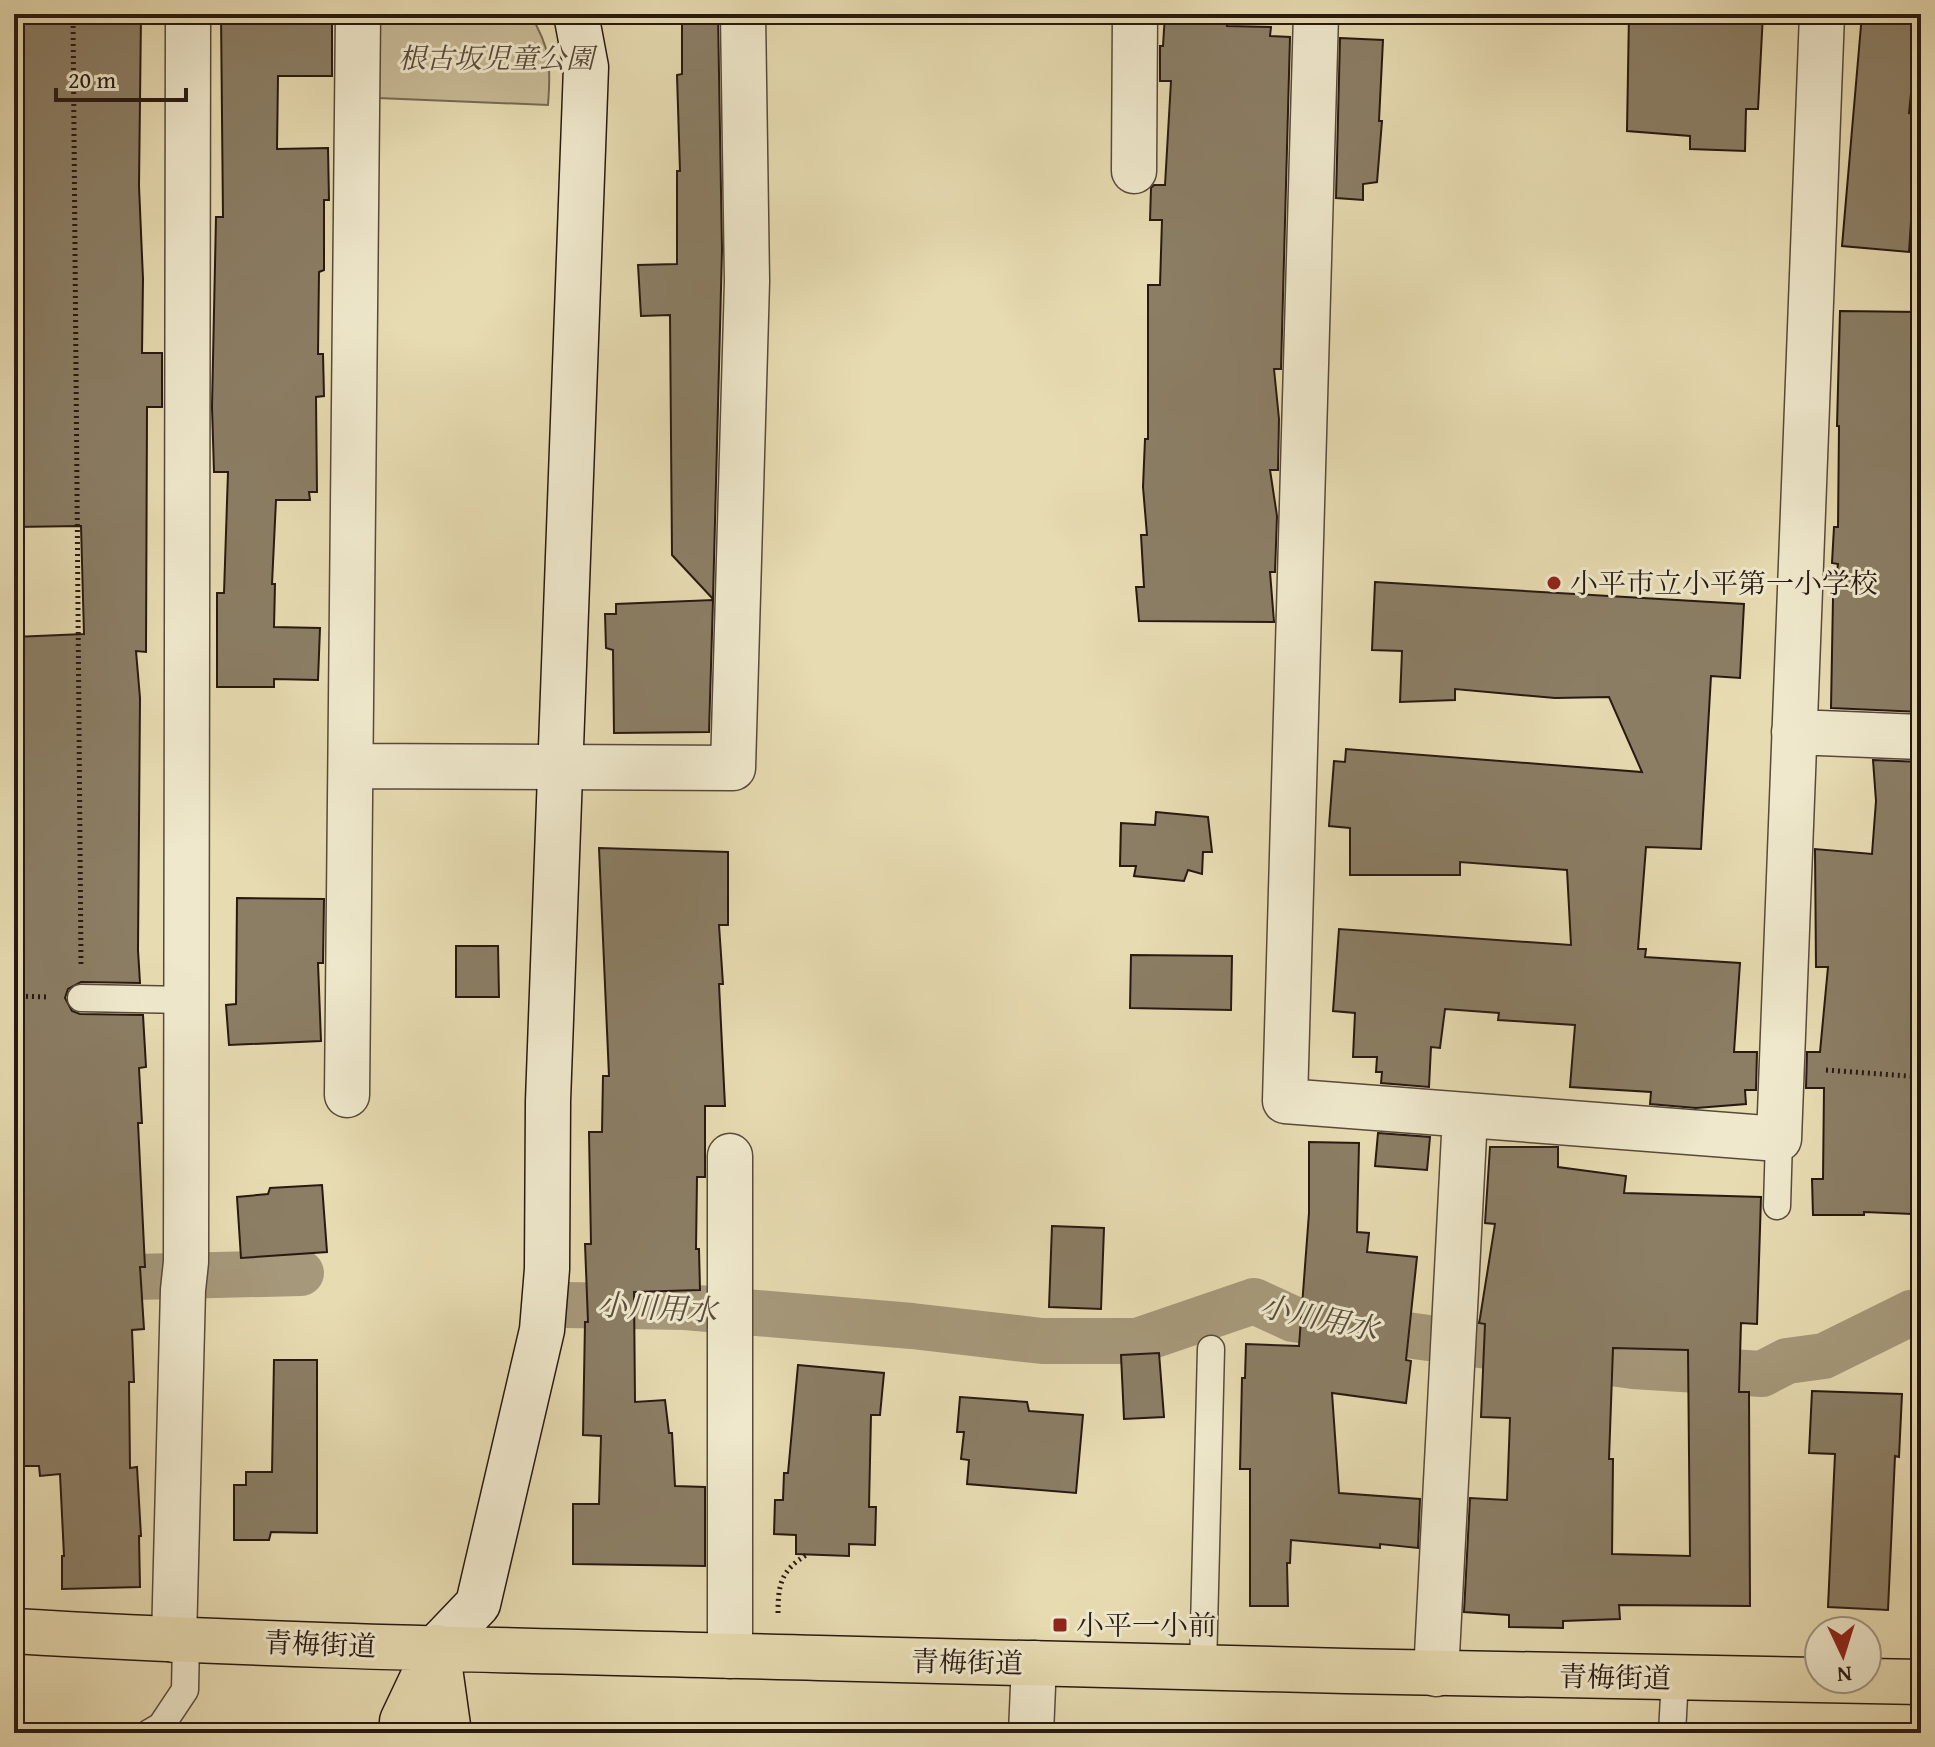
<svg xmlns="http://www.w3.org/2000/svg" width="1935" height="1747" viewBox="0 0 1935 1747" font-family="'Gentium Book Plus','Noto Serif JP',serif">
<rect width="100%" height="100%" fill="#e7dbb1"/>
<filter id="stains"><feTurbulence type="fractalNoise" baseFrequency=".0025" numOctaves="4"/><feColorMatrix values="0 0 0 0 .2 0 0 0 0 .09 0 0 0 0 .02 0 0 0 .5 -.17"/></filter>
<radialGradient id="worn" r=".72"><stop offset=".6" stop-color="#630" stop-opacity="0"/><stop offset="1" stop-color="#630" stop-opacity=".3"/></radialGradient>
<path fill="#c7ba96" stroke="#786a54" stroke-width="2" d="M378,14H530C551,49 551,65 548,105L378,98Z"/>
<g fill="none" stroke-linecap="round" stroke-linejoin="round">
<path stroke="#a6997b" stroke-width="46" d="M14,1280L301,1273
M565,1305L685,1307L912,1326L1042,1341H1137L1254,1301L1293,1319L1414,1336L1633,1366L1762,1374L1787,1361L1824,1356L1911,1313L1921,1312"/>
</g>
<path fill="#8b7e65" stroke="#281913" stroke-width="2" fill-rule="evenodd" d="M14,14L141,15L139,186L143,279L142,353H162V407H147L146,652L136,651L140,698L138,950L140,983L81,982L68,989L65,998L72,1011L80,1014L143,1015L146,1067L139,1068L142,1123H138L145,1267H140L144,1329L132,1330L134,1382H129L130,1468L137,1467L141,1536H139L140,1587L62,1589V1556H64L60,1474L40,1476L39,1466H14V637L84,634L81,526L14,527Z
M221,14H280V23L332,22V76H278L277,149L328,148L329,200H324V270L319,272L318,354H323L324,396L316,397L317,492H309L310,500H276L272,584H275L274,627L320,628L318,680L274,679V687H217V593H224L228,472H214L212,407L216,217H223Z
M682,14H718L722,250L713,599L672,555L670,315L641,316L638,265L677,264V171H680L677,75L682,74Z
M1165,14H1228L1227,26L1271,27L1270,36L1290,37L1281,369H1274L1279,419L1278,470H1270L1277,516L1275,572H1270L1274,622L1139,621L1136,587H1144L1141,535H1147L1143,487L1145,439H1148V285H1160L1162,220H1150L1151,188L1154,185H1165L1171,81H1160V46H1163Z
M1629,14H1763L1758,109H1746L1745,151L1690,149V136L1627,131Z
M1862,14H1919L1909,113L1918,114L1909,252L1842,246Z
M1340,38L1383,40L1379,121H1382L1377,182L1363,184V200L1336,198Z
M1840,311L1921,312V712L1831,708L1833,598L1838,564L1832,563L1834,527H1838L1839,426H1837Z
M1375,582L1744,604L1740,678L1711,676L1701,849L1646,847L1638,949H1646L1645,957L1740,963L1734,1052H1757L1756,1090H1745L1746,1104L1696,1108L1650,1104L1651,1092L1570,1087L1575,1025L1498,1020L1499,1013L1445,1009L1440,1048L1431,1047L1429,1087L1381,1083L1382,1072H1376L1377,1057H1353L1355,1013L1333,1011L1339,929L1571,945L1567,870L1460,862V875H1350V828L1329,826L1334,761L1345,762L1346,749L1642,772L1609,697L1555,698L1455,689V700L1400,702L1402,651L1372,650Z
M713,600L709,732L614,733L613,650L606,648L605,614H616V604Z
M1873,760L1921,762V1143H1917L1912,1214L1864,1212V1215H1813L1812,1179H1823L1824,1088H1806L1807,1052H1820L1828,967H1816L1815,849L1872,854L1876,801Z
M1156,812L1208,817L1212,852H1203L1202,874L1188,870L1184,881L1134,876L1136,866H1120L1121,823L1155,825Z
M599,848L728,852V925H719L723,984H719L725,1106H705V1177H697L696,1249H699L700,1290L634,1292L635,1402L665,1400L669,1433H672L675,1486L705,1487V1566L573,1564V1504H599L601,1436L583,1435L585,1322H588L585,1244H591L589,1132H602L603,1076H609Z
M237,898L324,899L323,963H318L321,1041L229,1045L226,1005L236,1004Z
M456,946H498L499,997H456Z
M1131,955L1232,956L1231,1010L1130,1008Z
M1378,1133L1430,1137L1427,1170L1375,1166Z
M1309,1142L1359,1143L1357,1232L1369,1233L1367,1252L1417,1257L1406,1360L1411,1361L1406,1403L1332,1393L1339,1493L1420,1499L1418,1548L1380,1544V1548L1291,1540L1290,1563H1287L1288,1606H1250V1469H1240L1242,1378H1245L1246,1344L1299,1346L1309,1213Z
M1490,1147H1558V1167L1626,1176L1624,1193L1761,1197L1757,1324L1741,1323L1739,1392H1749L1750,1606L1619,1605L1620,1619L1563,1621V1628L1509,1627V1615L1464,1612L1470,1498L1507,1500L1510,1418L1481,1417L1485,1324L1479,1323L1480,1318L1495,1224L1485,1223ZM1613,1348L1688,1350L1690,1556L1612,1554L1613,1459H1609Z
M322,1185L327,1252L241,1258L237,1197L268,1194L270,1188Z
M1052,1226L1104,1228L1101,1309L1049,1307Z
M1159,1353L1164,1417L1124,1419L1121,1355Z
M274,1360H317V1533L271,1532L269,1540H234V1485H246V1472H272Z
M798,1365L884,1373L880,1415H871L869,1507H876L875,1545L849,1544V1556L796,1554V1535L774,1534L775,1500H783L784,1473H788Z
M1812,1391L1902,1394L1899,1457L1895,1456L1888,1610L1828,1607L1835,1454L1809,1453Z
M960,1397L1027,1402L1029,1411L1083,1415L1076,1493L967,1484L969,1460L961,1459L964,1432H957Z"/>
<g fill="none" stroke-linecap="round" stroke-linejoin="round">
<defs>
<path id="lane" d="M81,998L187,1000
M1777,1206L1779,1139
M1203,1668L1211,1349
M149,1733L161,1726L185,1690L186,1641
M1672,1733L1675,1678"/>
<path id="street" d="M1316,14L1285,1101L1779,1139L1822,14
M1134,171L1135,14
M1794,732L1921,737
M351,766L733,768L747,281L743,14
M347,1095L358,14
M730,1156V1656
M174,1640L183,1290L186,1262L188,14
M1436,1674L1465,1116
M1031,1733L1034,1663"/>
<path id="secondary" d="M437,1647L478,1604L542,1330L547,1269L548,1101L586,67L576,14"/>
<path id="primary" d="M14,1631C282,1647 551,1651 819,1658C1186,1667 1554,1677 1921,1682
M437,1647L449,1733
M402,1733V1721L437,1647"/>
</defs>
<use href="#lane" stroke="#584a3a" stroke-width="29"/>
<use href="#street" stroke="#584a3a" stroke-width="47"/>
<use href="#secondary" stroke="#281913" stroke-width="47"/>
<use href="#primary" stroke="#281913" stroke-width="47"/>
<path stroke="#281913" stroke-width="5" stroke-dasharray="2 4" stroke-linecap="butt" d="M73,14L81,965
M14,996L49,997
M1826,1070L1921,1077
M778,1613C778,1584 781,1570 808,1554"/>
<use href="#lane" stroke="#efe8cc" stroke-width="26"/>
<use href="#street" stroke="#efe8cc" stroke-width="44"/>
<use href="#secondary" stroke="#efe8cc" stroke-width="44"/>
<use href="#primary" stroke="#e7dbb1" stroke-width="44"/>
</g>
<g fill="#8f2418" stroke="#efe8cc" stroke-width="3">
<circle cx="1554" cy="583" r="8"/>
<rect x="1052" y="1617" width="16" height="16" rx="4"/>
</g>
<g text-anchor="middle" stroke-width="6" stroke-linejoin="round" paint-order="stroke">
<g font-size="28" font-style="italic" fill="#58493a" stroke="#efe8cc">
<text x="496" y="68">根古坂児童公園</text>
</g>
<g font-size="28" fill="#281913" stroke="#efe8cc" text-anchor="start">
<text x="1570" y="593">小平市立小平第一小学校</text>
<text x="1076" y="1635">小平一小前</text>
</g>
<g font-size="28" fill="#281913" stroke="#efe8cc">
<text transform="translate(320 1644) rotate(2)" y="10">青梅街道</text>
<text transform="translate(967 1662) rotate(1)" y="10">青梅街道</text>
<text transform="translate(1615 1677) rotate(1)" y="10">青梅街道</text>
</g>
<g font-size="30" font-style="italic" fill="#5a4c3d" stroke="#efe8cc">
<text transform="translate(657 1308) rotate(3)" y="10">小川用水</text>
<text transform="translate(1319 1318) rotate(12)" y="10">小川用水</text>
</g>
</g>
<rect width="1935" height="1747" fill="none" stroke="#e7dbb1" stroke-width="48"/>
<rect x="16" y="16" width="1903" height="1715" fill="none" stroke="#281913" stroke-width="4"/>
<rect x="24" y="24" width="1887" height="1699" fill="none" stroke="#281913" stroke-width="2"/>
<g transform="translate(1843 1655) rotate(176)"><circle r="38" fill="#efe8cc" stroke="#9f9582" stroke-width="2"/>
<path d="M0-6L14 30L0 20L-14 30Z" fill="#8f2418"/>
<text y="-12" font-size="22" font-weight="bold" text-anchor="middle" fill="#281913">N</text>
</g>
<path d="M56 88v12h130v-12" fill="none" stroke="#281913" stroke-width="4"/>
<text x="68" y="88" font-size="24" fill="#281913" stroke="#efe8cc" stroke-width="6" paint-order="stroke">20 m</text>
<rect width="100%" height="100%" filter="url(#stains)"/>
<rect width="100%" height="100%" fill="url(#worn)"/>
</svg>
